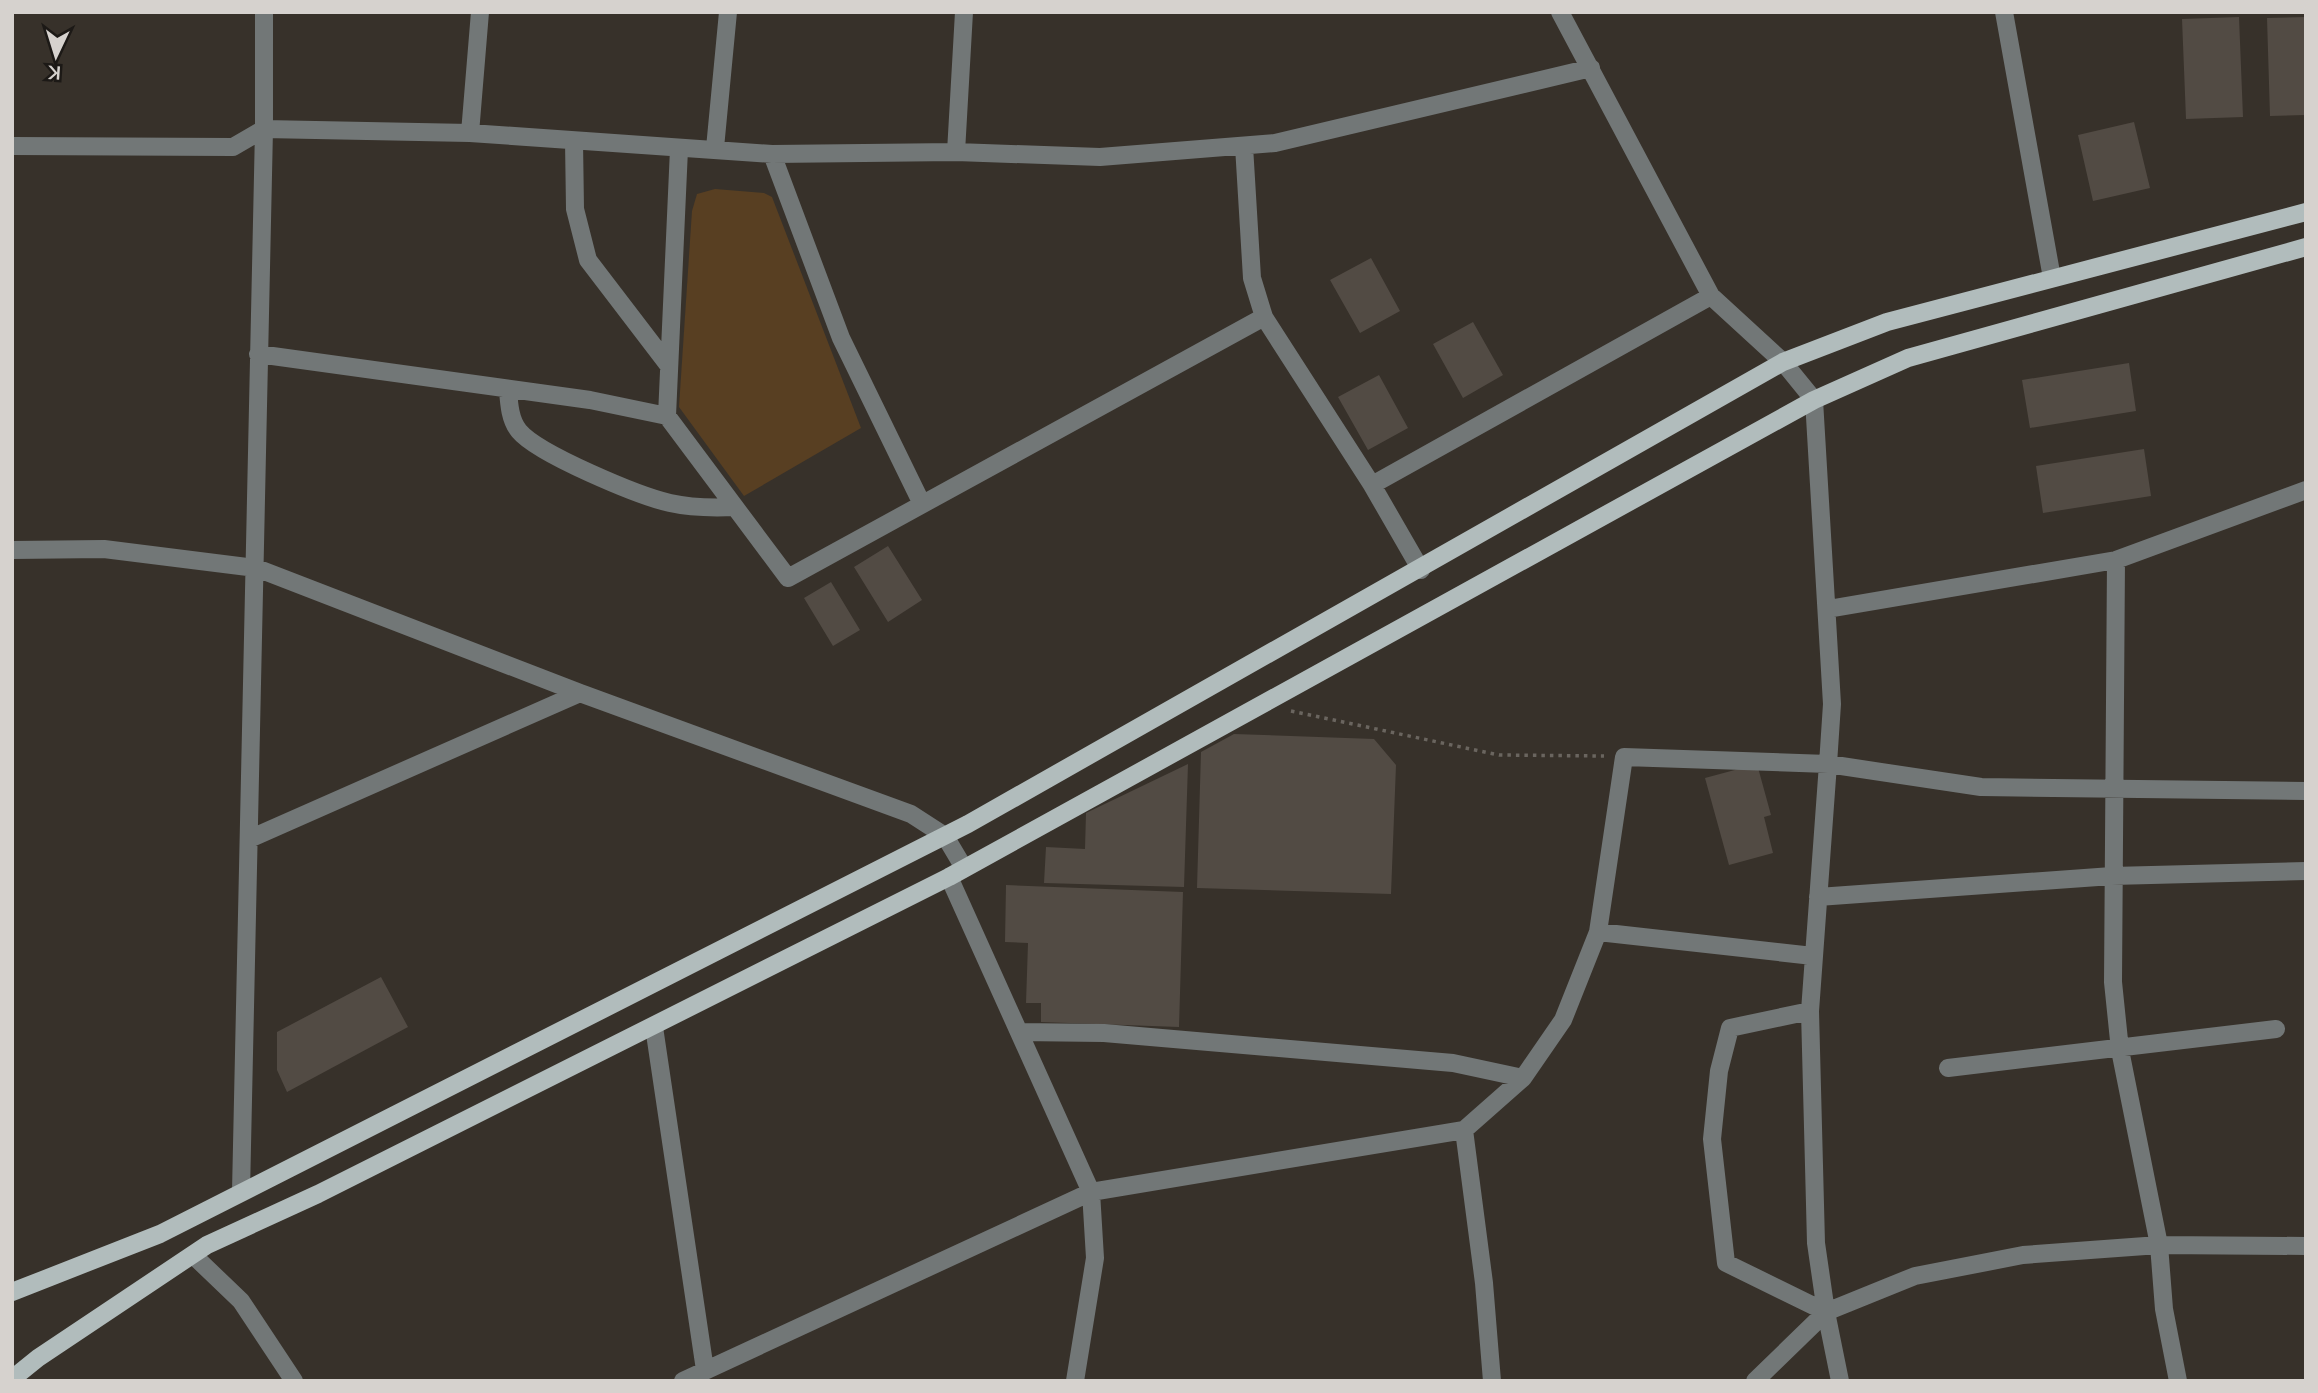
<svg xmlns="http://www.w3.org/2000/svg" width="2318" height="1393" viewBox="0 0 2318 1393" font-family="Mulish,sans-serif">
<rect width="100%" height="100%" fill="#37312a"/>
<path fill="#583f22" d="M715,189L764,193L772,197L861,428L744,496L679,407L692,211L697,194Z"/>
<path fill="#524b44" d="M2239,17L2243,117L2186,119L2182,19Z
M2306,17V115L2270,116L2267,18Z
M2134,122L2150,188L2093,201L2078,135Z
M1371,258L1400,311L1360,333L1330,280Z
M1473,322L1503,375L1463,398L1433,344Z
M2129,363L2136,411L2030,428L2022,380Z
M1379,375L1408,428L1368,450L1338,397Z
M2144,449L2151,496L2043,513L2036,466Z
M888,546L922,600L888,622L854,567Z
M831,582L860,630L833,646L804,598Z
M1234,734L1374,739L1396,765L1391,894L1197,888L1201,752Z
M1188,764L1184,887L1044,883L1046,847L1085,849L1086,813Z
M1757,764L1771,815L1764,817L1773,853L1729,865L1705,778Z
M1006,885L1183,892L1179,1027L1041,1022V1003H1026L1028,943L1005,942Z
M381,977L408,1027L287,1092L277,1070V1032Z"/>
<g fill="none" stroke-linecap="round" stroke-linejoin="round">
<path stroke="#6a655f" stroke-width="3.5" stroke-dasharray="3.5 5" stroke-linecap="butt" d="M1291,711L1499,755L1604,756"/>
<path stroke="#727777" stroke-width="18" d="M1560,12L1711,296L1783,362L1814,400L1832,704L1828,764L1981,787L2306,791
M2004,12L2052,278
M470,133L480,12
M574,141L575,209L588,260L669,366
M12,146L233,147L264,129L470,133L772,154L956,152L1100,157L1275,143L1591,68
M1244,146L1252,278L1264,317L1372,485L1421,570
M715,148L728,12
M679,149L667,416L788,578L1264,317
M956,152L964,12
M772,154L841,338L922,504
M258,354L590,400L667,416
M508,390C509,404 510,420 519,431C538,454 639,496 670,503C692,508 713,508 735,507
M1372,485L1711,296
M12,550L104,549L256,568L580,693L911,814L945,836L964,868
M2116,560L2113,982L2120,1050L2159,1245L2164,1309L2178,1381
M1828,609L2116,560L2306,490
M249,839L580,693
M949,877L1091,1192L1095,1258L1075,1381
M1818,897L2112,876L2306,871
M1598,932L1813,956
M1810,1011L1730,1028L1719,1071L1712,1139L1726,1263L1826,1312
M654,1027L705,1370
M1019,1032L1104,1033L1453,1063L1523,1078
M1948,1068L2276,1029
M1464,1130L1484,1283L1492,1381
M241,1192L264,129V12
M193,1255L241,1301L294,1381
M683,1381L1091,1192L1464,1130L1523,1078L1563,1020L1598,932L1624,757L1828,764L1810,1011L1816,1243L1826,1312
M1755,1381L1826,1312
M1840,1381L1826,1312L1915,1276L2023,1255L2159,1245L2306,1246"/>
<path stroke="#b1bcbc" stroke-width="18" d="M12,1292L160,1234L968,824L1783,362L1887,322L2306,212
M12,1379L38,1358L207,1245L318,1194L949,877L1814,400L1908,358L2306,247"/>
</g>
<rect width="2318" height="1393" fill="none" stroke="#d6d2ce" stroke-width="28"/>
<g transform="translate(56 56) rotate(184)" stroke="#1c1916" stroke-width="5" paint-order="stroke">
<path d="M0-5L12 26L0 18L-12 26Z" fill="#d6d2ce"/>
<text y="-10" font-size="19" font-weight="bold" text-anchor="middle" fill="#d6d2ce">K</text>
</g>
</svg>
